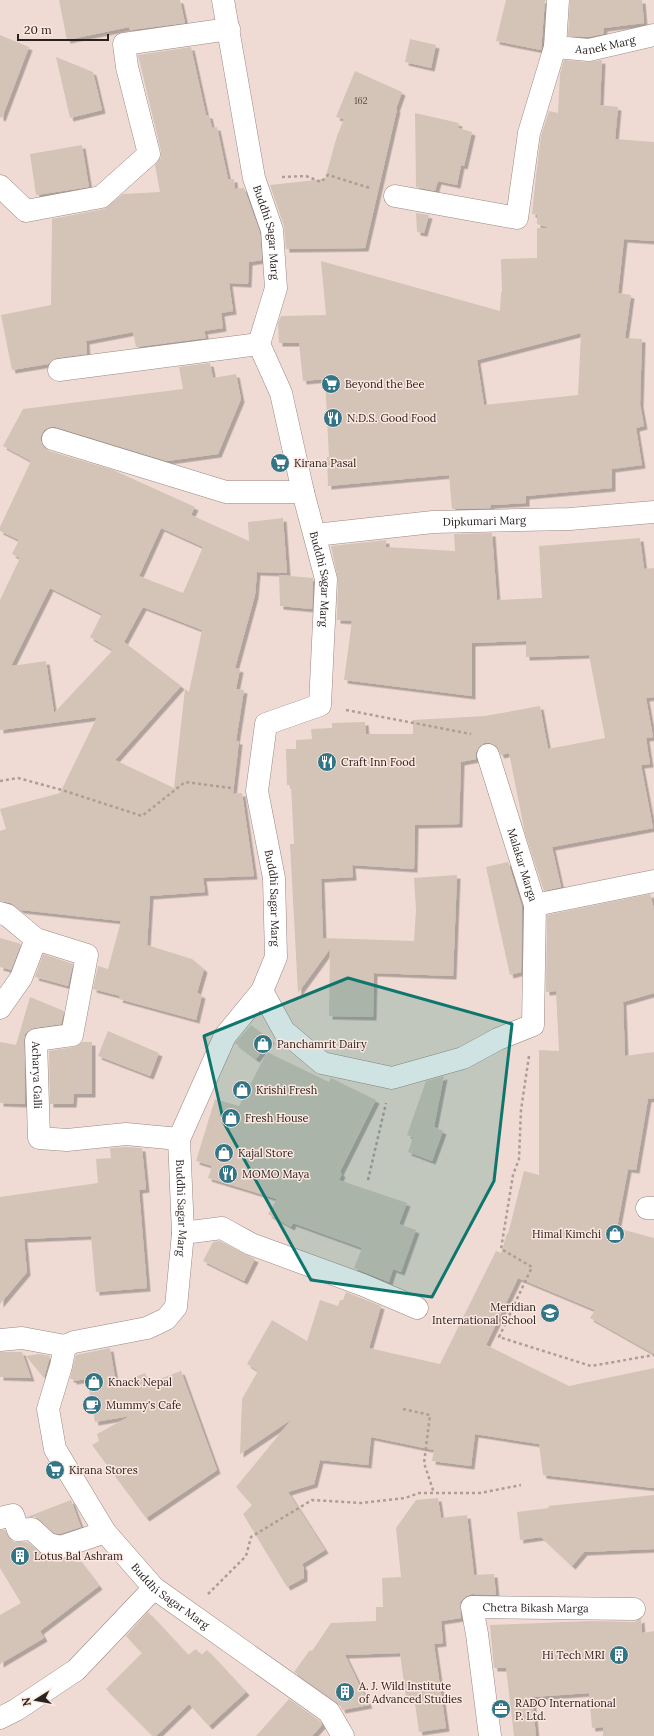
<svg xmlns="http://www.w3.org/2000/svg" width="654" height="1736" viewBox="0 0 654 1736" font-family="Lora,serif">
<defs>
<filter id="shadow"><feDropShadow dx="3.5" dy="3.5" stdDeviation="0" flood-color="#0004"/></filter>
</defs>
<rect width="100%" height="100%" fill="#efdbd3"/>
<path fill="#d3c4b7" fill-rule="evenodd" filter="url(#shadow)" d="M59,0H180L185,23L130,30L129,27L67,40Z
M506,0H545L541,50L496,41Z
M570,0H642L644,23L604,28L603,34L588,37L568,36Z
M0,35L29,47L2,118L0,117Z
M410,39L436,45L431,68L405,62Z
M191,47L206,115H209L212,128L217,127L228,179H234L235,189L244,188L260,233L262,260L249,262L248,284L229,283L233,311L221,313L223,328L204,331L206,338L136,347L133,332L86,341L87,354L57,358L48,364L12,370L1,315L51,305L52,219L104,209L123,194L160,192L155,165L161,158V151L138,55Z
M56,57L93,72L102,110L70,118Z
M564,60L588,62L602,60L600,105L618,107L615,139L654,142V241L624,239L618,293L631,295L625,338L642,339L640,404L644,426L636,428L642,465L612,469V488L526,496V503L491,505V508L452,509L449,475L328,486L327,457H329L325,379L303,381L299,343H279L278,323L281,316L326,315L321,261L500,311L501,292H502L501,259L537,258V228H549L537,224V215L532,214L536,176L541,136L549,111L558,113L560,74ZM581,333L578,395L484,405L477,360Z
M355,71L402,92L396,109H397L365,248L286,249L284,226L270,185L325,179L337,136L344,119L336,117Z
M415,113L459,123L458,128L472,132L464,166L461,165L457,185L438,181L435,191L416,187Z
M82,145L89,187L36,195L30,154Z
M416,213L429,215L424,233L417,232Z
M210,363L213,378L236,374L241,399L218,454L167,461L56,427H50L44,430L41,436V441L44,447L49,451L113,470L195,507L191,515L249,541L248,522L283,518L287,573L257,572L255,595L235,668L240,669L236,689L244,690L236,741H239L233,794L242,793L254,876L203,878L205,892L150,896L147,945L192,959L204,969L197,993L202,995L196,1020L119,999L120,996L93,989L98,966L108,969L121,921L21,910L11,903L0,901V831L6,829L0,809L60,793L97,717L0,730V600L20,558L12,554L19,540L0,531V527L31,461L3,446L23,409L183,389L179,367ZM161,528L203,547L183,593L139,576ZM50,588L102,614L90,637L113,650L54,713L46,661L11,666ZM143,607L202,630L189,692L185,689L174,788L115,760L181,686L124,642Z
M492,533L497,600L542,598L539,546L640,538L644,569L654,568V697L646,698L653,737L646,738L650,764L641,765L653,828L552,847L561,887L544,891L525,833L509,753L501,755L496,746L490,743H484L479,747L476,752V759L461,762L459,824L415,825L414,869L352,865L353,877L321,879L323,938L414,941L416,910L414,878L457,875L453,976L374,973L373,1017L329,1016L330,949L298,993L290,844H294L291,785H287L286,749H296V740L312,739L311,729L332,728V723L365,722L366,734H413V720L485,716L540,706L548,749L605,738L589,655L526,657V641L472,643V696L344,680L352,621L337,620L338,579L331,546L386,540V547L455,551L454,534Z
M279,575L313,578L312,609L280,606Z
M508,862L522,907L521,972L510,975L486,867Z
M650,894L654,909V993L623,1002L625,1056L654,1052V1098L648,1099L636,1170L628,1169L617,1228L654,1238V1354L590,1318L595,1310L518,1278L486,1345L569,1386L654,1368V1488L543,1475L539,1444L475,1434L471,1466L432,1461L434,1450L371,1437L368,1465L320,1460L314,1484L288,1492L325,1550L302,1564L304,1568V1578L287,1587L243,1514L252,1505L236,1487L292,1419L240,1454L242,1399L258,1371L247,1364L272,1320L307,1341L320,1300L338,1306L340,1300H343L346,1292L381,1306L369,1348L440,1364L496,1251L501,1253L507,1233L508,1234L524,1171L539,1175V1050L559,1051L556,991L546,992L547,915Z
M0,938L21,944L11,970L0,967Z
M43,954L73,964L68,986L35,977Z
M30,997L64,1011L61,1024L34,1028L25,1034L24,1040L25,1104L0,1103V1042L16,1045Z
M251,1025L271,1040L256,1059L235,1043Z
M108,1031L159,1053L150,1076L98,1056Z
M82,1042H92V1094H74L73,1104H50L49,1051L74,1047Z
M267,1052L329,1082L331,1078L376,1100L340,1172L342,1174L339,1180L407,1203L399,1224L416,1230L401,1272L393,1269L389,1282L354,1268L362,1248L293,1223L291,1227L268,1214L277,1199L208,1178L212,1166L196,1161L215,1099L239,1106Z
M444,1076L434,1127L443,1131L432,1161L408,1152L413,1137L407,1135L426,1081Z
M126,1147L142,1148L146,1189L139,1190L147,1288L96,1292L91,1236L24,1239L27,1272L0,1304V1197L98,1183L96,1159L111,1158L110,1148Z
M220,1241L255,1259L244,1281L203,1261L213,1242Z
M110,1348L116,1384L145,1373L149,1383L181,1371L217,1470L146,1518L92,1445L99,1441L97,1434L130,1416L95,1422L87,1379L73,1381V1379H70L76,1355Z
M0,1352H22L31,1378L0,1377Z
M39,1354L50,1356L44,1378L26,1356Z
M654,1495V1549L584,1552L572,1566L541,1537L520,1540L517,1512L549,1508L548,1506Z
M438,1498L441,1518L467,1515L474,1575L494,1574L496,1595L472,1594L466,1596L460,1602L461,1618L441,1621L443,1643L434,1644L446,1728L419,1732L414,1696L406,1698L400,1653L345,1655L369,1705L342,1710L340,1704L294,1672L310,1650L312,1651L331,1623L376,1621V1607H383L382,1578L401,1577L396,1528L416,1500Z
M71,1500L81,1527L60,1534L54,1533L36,1517H27Z
M0,1530H5L9,1538L13,1542H27L45,1556L59,1559L75,1555L99,1586L40,1631L44,1638L0,1664V1615L21,1603L0,1568Z
M148,1612L188,1655L196,1649L201,1655L207,1650L246,1692L209,1726L189,1704L156,1736H153L106,1689L142,1653L126,1636Z
M641,1619L642,1633L654,1631V1736H603V1727L592,1728L589,1693L532,1697L536,1736H514L506,1668H494L490,1625L591,1621L634,1622Z
M289,1699L320,1721L322,1725L312,1736H256Z"/>
<g fill="none" stroke-linecap="round" stroke-linejoin="round">
<defs>
<g id="minor">
<path id="s1" d="M223,0L254,178L272,230L276,288L259,344L281,393L303,492L326,579L320,705L266,724L257,791L274,878L276,957L262,991L225,1036L179,1139L183,1233L176,1307L166,1319L147,1328L74,1342L65,1346L61,1366L48,1409L55,1449L105,1532L154,1588L329,1712L343,1736"/>
<path id="s2" d="M555,47L589,50L654,35"/>
<path d="M0,186L26,211L101,197L149,154L127,67L124,44L229,29"/>
<path d="M395,196L517,218L529,133L555,47L558,0"/>
<path d="M59,370L259,344"/>
<path d="M53,439L226,492H303"/>
<path id="s3" d="M315,535L433,522L570,519L654,512"/>
<path id="s4" d="M488,755L535,905L654,881"/>
<path id="s5" d="M0,913L7,915L36,939L87,955L72,1035L36,1040L39,1138L67,1140L126,1134L179,1139"/>
<path d="M262,991L284,1031L322,1063L392,1078L463,1058L498,1039L533,1025L535,905"/>
<path d="M0,1008L21,978L36,939"/>
<path d="M647,1208H654"/>
<path d="M183,1233L222,1228L251,1244L363,1285L417,1308"/>
<path d="M0,1340L22,1338L65,1346"/>
<path d="M0,1518L13,1515L18,1530L32,1529L48,1544L61,1547L105,1532"/>
<path d="M0,1718L16,1710L76,1670L154,1588"/>
<path id="s6" d="M490,1736L477,1634L472,1607L634,1609"/>
</g>
</defs>
<use href="#minor" stroke="#9b8881" stroke-width="23"/>
<path stroke="#ad9d96" stroke-width="2.5" stroke-dasharray="3 3" stroke-linecap="butt" d="M282,177L306,176L321,182L328,175L370,188
M346,710L471,734
M0,781L18,778L62,790L142,816L185,782L231,788
M529,1056L521,1110L519,1159L513,1175L501,1249L532,1267L499,1337L591,1366L654,1355
M368,1180L386,1103
M403,1409L430,1415L424,1463L434,1493
M208,1594L246,1556L251,1537L312,1500L361,1503L405,1498L419,1493H480L521,1485"/>
<use href="#minor" stroke="#fff" stroke-width="22"/>
</g>
<path fill="#0f766e" fill-opacity="0.2" stroke="#0f766e" stroke-width="3" stroke-linejoin="round" d="M348,978L512,1024L494,1181L432,1297L311,1280L224,1123L204,1036Z"/>
<defs>
<symbol id="supermarket-disc" viewBox="-11 -11 22 22"><circle r="9.5" fill="#327586" stroke="#fce8e0"/><path d="M-6-5.5h2.5l.6 2H6L4.5 2H-2.5L-4.4-4H-6ZM-1.5 3.2a1.3 1.3 0 1 0 .1 0ZM3 3.2a1.3 1.3 0 1 0 .1 0Z" fill="#fff"/></symbol>
<symbol id="restaurant-disc" viewBox="-11 -11 22 22"><circle r="9.5" fill="#327586" stroke="#fce8e0"/><path d="M-5-6h1v4h1v-4h1v4h1v-4h1v5L-1.5 .5V6h-2V.5L-5-1ZM5-6V6H3V1.5H1.5Q1.5-4 5-6Z" fill="#fff"/></symbol>
<symbol id="shop-disc" viewBox="-11 -11 22 22"><circle r="9.5" fill="#327586" stroke="#fce8e0"/><path d="M-5-2.5h2.3a2.7 3.5 0 0 1 5.4 0H5L5.5 6h-11ZM-1.5-2.5h3a1.5 2.3 0 0 0-3 0Z" fill="#fff"/></symbol>
<symbol id="school-disc" viewBox="-11 -11 22 22"><circle r="9.5" fill="#327586" stroke="#fce8e0"/><path d="M0-5L7-2L0 1L-7-2ZM-4 1L0 2.5L4 1V4Q0 6-4 4Z" fill="#fff"/></symbol>
<symbol id="cafe-disc" viewBox="-11 -11 22 22"><circle r="9.5" fill="#327586" stroke="#fce8e0"/><path d="M-5.5-4.5H6V0H3Q3 3.5 0 3.5H-2.5Q-5.5 3.5-5.5 0ZM3-3.2v2h1.7v-2ZM-6 4.5H4V6H-6Z" fill="#fff"/></symbol>
<symbol id="building-disc" viewBox="-11 -11 22 22"><circle r="9.5" fill="#327586" stroke="#fce8e0"/><path d="M-4-6H4V6H1V3H-1V6H-4ZM-2.5-4.3h1.7v1.8h-1.7ZM.8-4.3h1.7v1.8H.8ZM-2.5-1h1.7V.8h-1.7ZM.8-1h1.7V.8H.8Z" fill="#fff"/></symbol>
<symbol id="office-disc" viewBox="-11 -11 22 22"><circle r="9.5" fill="#327586" stroke="#fce8e0"/><path d="M-6-3h4V-5.5h4V-3h4V5H-6ZM-1-4.5V-3h2v-1.5ZM-6 0V1H6V0Z" fill="#fff"/></symbol>
</defs>
<g fill-rule="evenodd">
<use href="#supermarket-disc" x="320" y="373" width="22" height="22"/>
<use href="#restaurant-disc" x="322" y="407" width="22" height="22"/>
<use href="#supermarket-disc" x="269" y="452" width="22" height="22"/>
<use href="#restaurant-disc" x="316" y="751" width="22" height="22"/>
<use href="#shop-disc" x="252" y="1033" width="22" height="22"/>
<use href="#shop-disc" x="231" y="1079" width="22" height="22"/>
<use href="#shop-disc" x="220" y="1107" width="22" height="22"/>
<use href="#shop-disc" x="213" y="1142" width="22" height="22"/>
<use href="#restaurant-disc" x="217" y="1163" width="22" height="22"/>
<use href="#shop-disc" x="604" y="1223" width="22" height="22"/>
<use href="#school-disc" x="539" y="1302" width="22" height="22"/>
<use href="#shop-disc" x="83" y="1371" width="22" height="22"/>
<use href="#cafe-disc" x="81" y="1394" width="22" height="22"/>
<use href="#supermarket-disc" x="44" y="1459" width="22" height="22"/>
<use href="#building-disc" x="9" y="1545" width="22" height="22"/>
<use href="#building-disc" x="608" y="1644" width="22" height="22"/>
<use href="#building-disc" x="334" y="1681" width="22" height="22"/>
<use href="#office-disc" x="490" y="1698" width="22" height="22"/>
</g>
<g text-anchor="middle" stroke-width="3" stroke-linejoin="round" paint-order="stroke">
<g font-size="9" fill="#544a45">
<text x="361" y="104">162</text>
</g>
<g font-size="11" fill="#2a221f" stroke="#fce8e0">
<text dy="4" stroke="none"><textPath href="#s2" startOffset="51">Aanek Marg</textPath></text>
<text dy="4" stroke="none"><textPath href="#s1" startOffset="237">Buddhi Sagar Marg</textPath></text>
<text dy="4" stroke="none"><textPath href="#s3" startOffset="170">Dipkumari Marg</textPath></text>
<text dy="4" stroke="none"><textPath href="#s1" startOffset="597">Buddhi Sagar Marg</textPath></text>
<text dy="4" stroke="none"><textPath href="#s4" startOffset="115">Malakar Marga</textPath></text>
<text dy="4" stroke="none"><textPath href="#s1" startOffset="957">Buddhi Sagar Marg</textPath></text>
<text dy="4" stroke="none"><textPath href="#s5" startOffset="251">Acharya Galli</textPath></text>
<text dy="4" stroke="none"><textPath href="#s1" startOffset="1293">Buddhi Sagar Marg</textPath></text>
<text dy="4" stroke="none"><textPath href="#s1" startOffset="1808">Buddhi Sagar Marg</textPath></text>
<text dy="4" stroke="none"><textPath href="#s6" startOffset="194">Chetra Bikash Marga</textPath></text>
</g>
<g font-size="11" fill="#2a221f" stroke="#fce8e0" text-anchor="start">
<text x="345" y="388">Beyond the Bee</text>
<text x="347" y="422">N.D.S. Good Food</text>
<text x="294" y="467">Kirana Pasal</text>
<text x="341" y="766">Craft Inn Food</text>
<text x="277" y="1048">Panchamrit Dairy</text>
<text x="256" y="1094">Krishi Fresh</text>
<text x="245" y="1122">Fresh House</text>
<text x="238" y="1157">Kajal Store</text>
<text x="242" y="1178">MOMO Maya</text>
<text x="601" y="1238" text-anchor="end">Himal Kimchi</text>
<text x="536" y="1311" text-anchor="end">Meridian<tspan x="536" dy="13">International School</tspan></text>
<text x="108" y="1386">Knack Nepal</text>
<text x="106" y="1409">Mummy's Cafe</text>
<text x="69" y="1474">Kirana Stores</text>
<text x="34" y="1560">Lotus Bal Ashram</text>
<text x="605" y="1659" text-anchor="end">Hi Tech MRI</text>
<text x="359" y="1690">A. J. Wild Institute<tspan x="359" dy="13">of Advanced Studies</tspan></text>
<text x="515" y="1707">RADO International<tspan x="515" dy="13">P. Ltd.</tspan></text>
</g>
</g>
<g transform="translate(36 1700) rotate(259)" stroke="#fce8e0" stroke-width="3" paint-order="stroke">
<path d="M0-3L7 15L0 10L-7 15Z" fill="#2a221f"/>
<text y="-6" font-size="11" font-weight="bold" text-anchor="middle" fill="#2a221f">N</text>
</g>
<path d="M18 34v6h90v-6" fill="none" stroke="#2a221f" stroke-width="2"/>
<text x="24" y="34" font-size="12" fill="#2a221f" stroke="#fce8e0" stroke-width="3" paint-order="stroke">20 m</text>
</svg>
